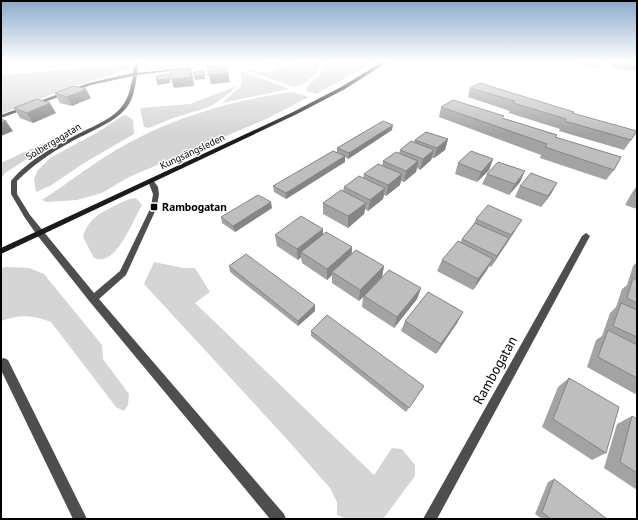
<svg xmlns="http://www.w3.org/2000/svg" width="638" height="520" viewBox="0 0 638 520" font-family="'PT Sans',sans-serif">
<rect width="100%" height="100%" fill="#fff"/>
<path fill="#d5d5d5" d="M296,61L320,62C318,76 307,83 294,87L244,69L269,73Z
M325,61H376L316,94L307,91L306,89C313,78 326,75 325,61Z
M125,65H129L127,70L74,86L1,114V75Z
M240,71L285,87L289,89L222,103L241,86L242,82Z
M236,86L230,93L214,104L206,108L173,118L149,128L144,127L140,108L190,104Z
M292,92L309,97L266,119L129,177L102,193L77,200L47,202L42,200C74,179 105,154 140,137C186,114 240,99 292,92Z
M126,115L133,120L134,134L84,163L50,186L36,192L34,179L38,170L50,158L98,132L122,116Z
M76,128L5,173L1,179V163Z
M136,198L142,205C133,220 116,268 94,258L83,237C88,219 100,213 116,205C122,202 128,199 136,198Z
M154,262L183,268H195L210,292L195,303L374,475L392,448L402,449L415,465V476L383,519H347L337,515V502L330,488L284,436L144,284Z
M6,267L29,268L44,274L102,345L103,359L129,394L128,405L124,411L116,407L51,322C32,315 21,314 1,321V268Z"/>
<g fill="none" stroke-linecap="round" stroke-linejoin="round">
<path fill="#4e4e4e" fill-rule="evenodd" d="M135,61H139L137,73L185,68L187,69L137,75C135,86 134,98 127,107C115,123 86,133 69,143C50,153 32,166 17,181V194L30,215L94,293L120,271L151,207L153,194L148,181L149,180H153L158,187L159,194L157,207L126,275L99,299L284,514L286,519H270L90,302L37,235L25,218L11,194V181C29,159 57,145 82,132C96,125 114,118 123,105C129,97 131,85 133,76L91,85L1,118V115L89,83L133,73Z
M586,233L590,236L437,519H423L582,236Z
M4,358L8,360L87,519H73L1,370V359Z"/>
<path fill="#1b1b1b" fill-rule="evenodd" d="M384,61H389L345,89L297,114L1,254V248L293,112L341,87Z"/>
</g>
<path fill="#a3a3a3" d="M261,61H283V63L261,64Z
M562,61H601L598,68L582,66V64Z
M612,61H637V71L612,68L611,62Z
M207,67L230,82L211,84Z
M470,88L574,112L573,113L631,140L624,150L559,131L560,129L509,113L510,111L468,97Z
M55,93L91,98L72,106L60,103Z
M441,107L503,118L557,135L556,137L614,170L606,180L540,158L541,155L439,117Z
M14,108L56,113L33,123L20,118Z
M392,130L348,159L345,157V162L286,199L274,192L273,186L337,153V148Z
M448,139L445,150L434,158H432L431,160L420,170L417,168L416,172L404,182L401,181L400,185L386,196L384,195L383,199L368,211L365,209L364,214L348,228L323,214V203L343,191L344,187L363,178L364,174L382,166L383,161L399,153L400,150L414,142L415,140Z
M493,159L489,170L477,182L455,174L458,163Z
M487,174L520,182L509,195L482,184Z
M520,186L551,194L541,207L515,197Z
M637,186V209L625,205L633,191Z
M272,208L235,232L222,223L221,217Z
M476,219L515,231L491,267L489,266L473,290L437,271L442,260L460,243L462,239L473,225Z
M323,229V235L352,247V255L384,266L382,277L421,288L417,299L394,328L362,307L363,297L359,301L332,283V275L327,280L302,263L301,257L298,260L277,246L275,235Z
M637,262V395L587,367L596,340L602,336L610,313L616,307L622,289L627,285L633,266Z
M229,266L315,305V311L298,326L230,272Z
M463,312L457,323L436,354L401,331L405,321Z
M311,331L424,386L421,391L406,412L311,336Z
M569,378L606,453L592,460L542,427L558,387Z
M632,416L637,419V490L604,468L617,424Z
M554,479L607,519H542L535,514L548,482Z"/>
<path fill="#858585" d="M1,61H13L1,64Z
M160,61H171V62L160,63Z
M190,68L193,77L194,86L174,88L171,79Z
M204,71L205,79L195,80L194,76Z
M228,73L230,82L211,84L209,75Z
M169,74L170,79V83L158,85L156,80Z
M86,89L91,98L72,106L67,97Z
M50,103L56,113L33,123L27,113Z
M6,121L13,131L1,136V123Z
M393,125L392,130L348,159L349,153Z
M448,139L445,150L434,158L437,148Z
M434,150L431,160L420,170L423,159Z
M345,156V162L286,199V193Z
M493,159L489,170L477,182L481,172Z
M418,161L416,172L404,182L406,171Z
M525,171L520,182L509,195L515,184Z
M402,174L400,185L386,196L388,185Z
M557,183L551,194L541,207L548,196Z
M385,188L383,199L368,211L370,200Z
M271,202L272,208L235,232L233,226Z
M366,203L364,214L348,228V216Z
M522,220L515,231L491,267L497,256Z
M323,229V240L301,252V257L298,260L297,249Z
M352,247L351,258L332,272V275L327,280V269Z
M493,259L487,270L473,290L478,279Z
M384,266L382,277L359,301L360,290Z
M421,288L417,299L394,328L397,317Z
M315,305V311L298,326V321Z
M463,312L457,323L436,354L441,344Z"/>
<path fill="#bebebe" stroke="#858585" d="M225,65L228,73L209,75L207,67Z
M190,68L191,77L171,79V70Z
M204,71V75L194,76V72Z
M169,74V79L156,80L157,76Z
M480,83L574,112L572,113L637,131L631,140L565,121L566,119L513,103L515,101L470,88Z
M74,86L86,89L67,97L55,93Z
M37,99L50,103L27,113L14,108Z
M453,100L504,116L502,118L557,135L555,137L621,157L614,170L545,147L547,144L441,107Z
M1,119L6,121L1,123Z
M383,121L393,125L349,153L337,148Z
M426,132L448,139L437,148L415,140Z
M411,141L434,150L423,159L400,150Z
M333,151L345,156L286,193L273,186Z
M471,151L493,159L481,172L458,163Z
M396,152L418,161L406,171L383,161Z
M498,162L525,171L515,184L487,174Z
M378,164L402,174L388,185L364,174Z
M531,173L557,183L548,196L520,186Z
M359,176L385,188L370,200L344,187Z
M637,188V195L634,194Z
M341,190L366,203L348,216L323,203Z
M258,195L271,202L233,226L221,217Z
M488,205L522,220L511,235L476,219Z
M301,216L323,229L297,249L275,235Z
M475,223L509,238L497,256L462,239Z
M326,232L352,247L327,269L301,252Z
M458,241L493,259L478,279L442,260Z
M356,250L384,266L360,290L332,272Z
M246,254L315,305L298,321L229,266Z
M389,270L421,288L397,317L364,296Z
M633,278L637,280V303L627,298Z
M428,292L463,312L441,344L405,321Z
M621,303L637,310V337L613,326Z
M327,315L424,386L409,408L311,331Z
M608,330L637,345V378L598,357Z
M569,378L619,407L606,453L553,419Z
M632,416L637,419V473L620,462Z
M554,479L607,519H551L542,512Z"/>
<linearGradient id="sky" x2="0" y2="1"><stop stop-color="#89aaca"/><stop offset="0.46" stop-color="#fff"/><stop offset="1" stop-color="#fff" stop-opacity="0"/></linearGradient>
<rect width="638" height="134" fill="url(#sky)"/>
<rect fill="#000" stroke="#fff" stroke-width="1.5" x="150" y="203" width="8" height="8" rx="2"/>
<g text-anchor="middle" stroke-width="3" stroke-linejoin="round" paint-order="stroke">
<g font-size="10" fill="#000" stroke="#fff">
<text transform="translate(53 141) rotate(-31)" y="4">Solbergagatan</text>
<text transform="translate(192 151) rotate(-25)" y="4">Kungsängsleden</text>
</g>
<g font-size="12" font-weight="bold" fill="#000" stroke="#fff" text-anchor="start">
<text x="162" y="211">Rambogatan</text>
</g>
<g font-size="14" fill="#000" stroke="#fff">
<text transform="translate(495 370) rotate(-61)" y="5">Rambogatan</text>
</g>
</g>
<rect width="638" height="520" fill="none" stroke="#000000" stroke-width="4"/>
</svg>
